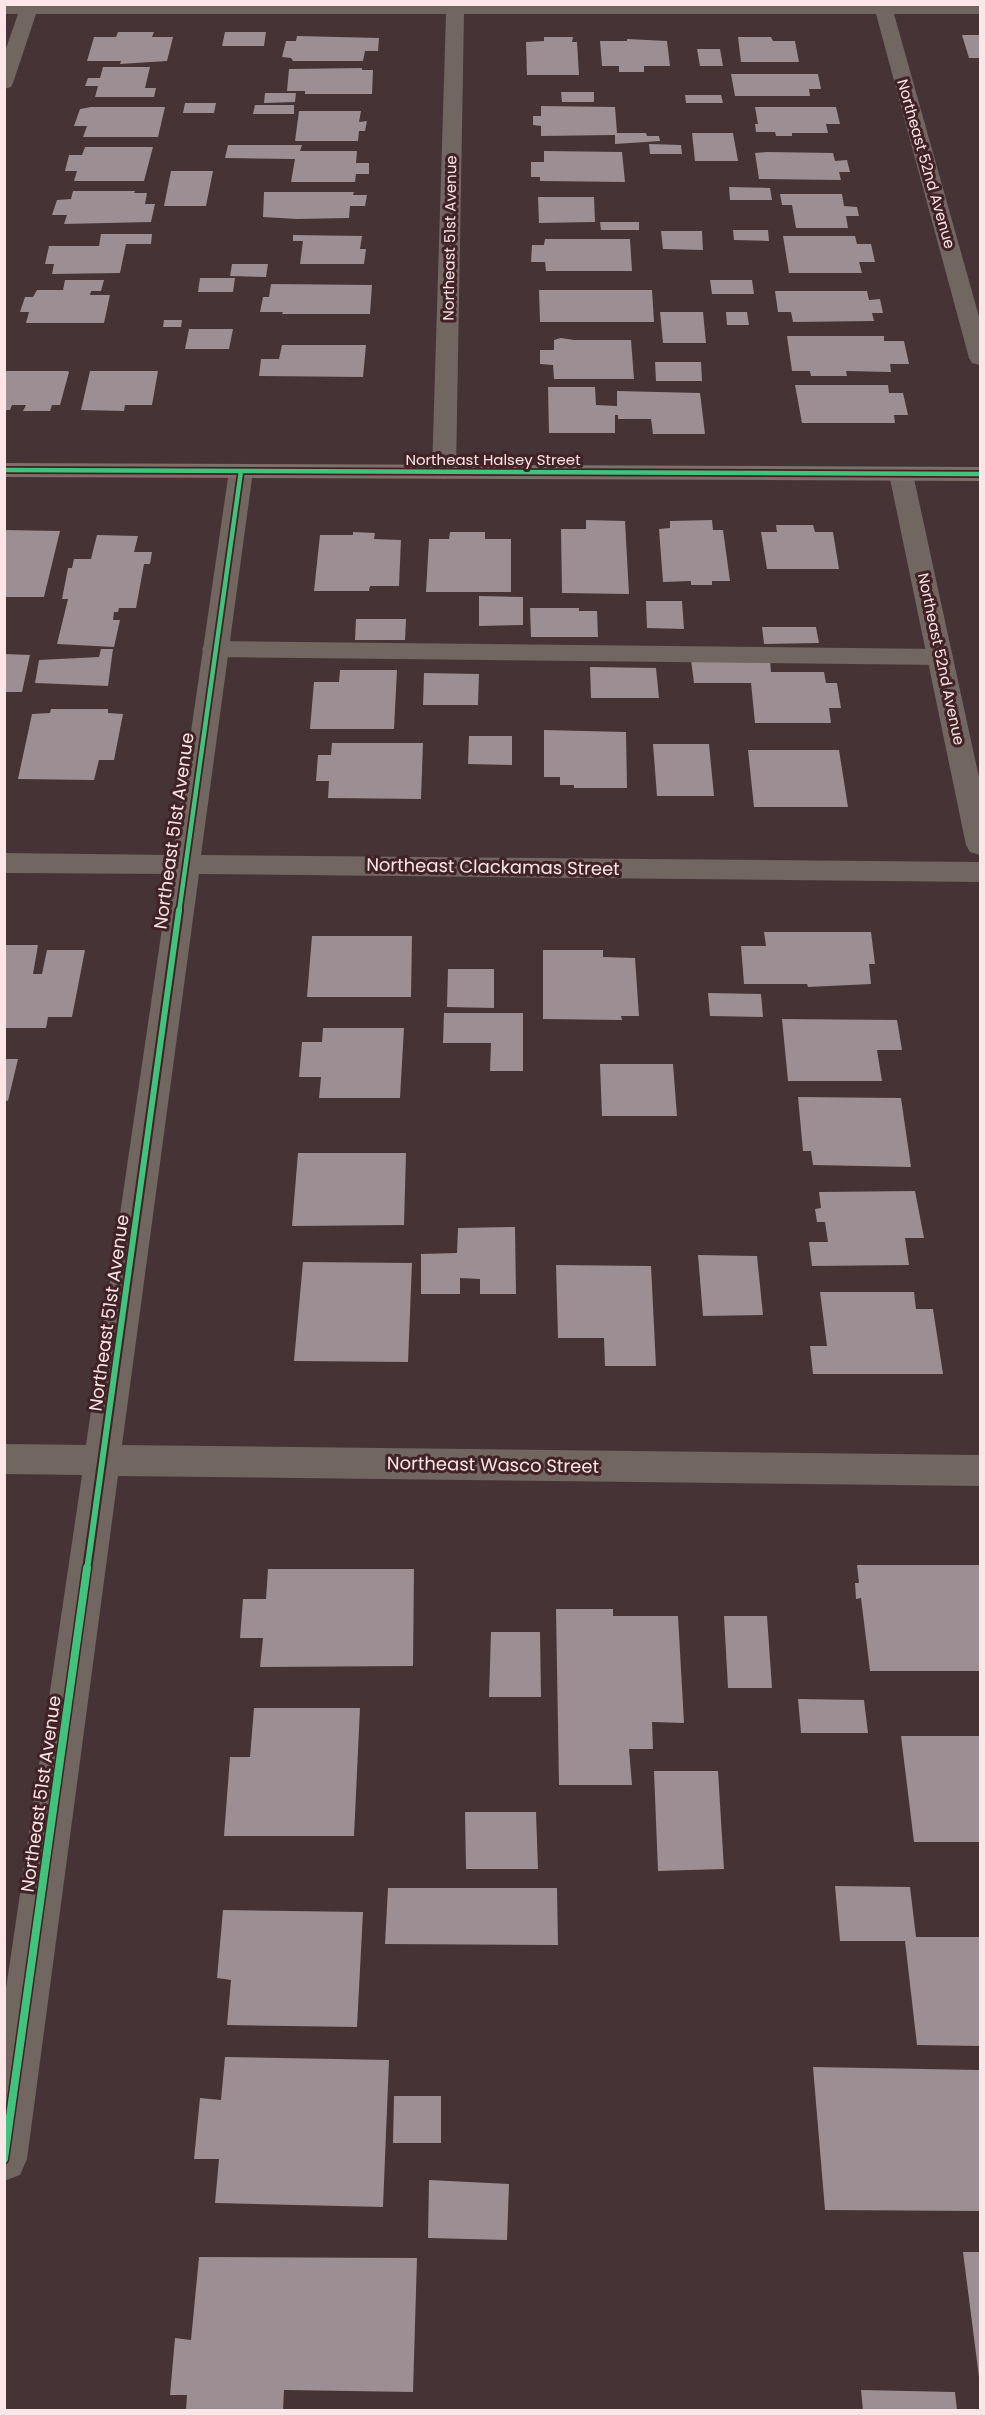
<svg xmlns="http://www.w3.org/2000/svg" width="985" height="2415" viewBox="0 0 985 2415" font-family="Poppins,sans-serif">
<rect width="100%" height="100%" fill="#453335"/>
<path fill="#9c8e92" d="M118,32H154L152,37H173L167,61L120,64L121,61H87L94,37H116Z
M225,32H266L264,46H222Z
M962,35H980V58H969Z
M297,36L379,38L378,51H365L363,61H293L291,58L282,57L286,41H296Z
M544,37H573L572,42H577L579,75H527L526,42L544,41Z
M738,37H771L773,41H795L799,62H741Z
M627,39L667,41L670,66H644V72H619V66H602L600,41H627Z
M697,49H720L723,66H700Z
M103,67H150L145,88H156L154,97H95L98,86H85L88,78H100Z
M362,68V70H373L372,94H305V91H287L289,69Z
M731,74H818L821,89H809L810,96H735Z
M561,92H594V102H562Z
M265,93H296L295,102L264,103Z
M685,95H721L723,103H686Z
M185,103H216L214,113H183Z
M255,105H294V114H253Z
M541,106L615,107L617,133H646L647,136H659L660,141L615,144V135L541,136V126L533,125V116H541Z
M91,107H165L158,137H83L87,126H74L80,109Z
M755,107H836L840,124H826L828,133H792V136H776L775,132H756L755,124H758Z
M299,111H361L359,122L367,121L365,131H359L358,141H295Z
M692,133H733L738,161H695Z
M649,144L681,145L682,154H650Z
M228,145H302L300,151H357L356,163H369V174H356L355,182H291L295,159L225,158Z
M85,147H153L144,181H74L77,171H65L69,155H82Z
M544,151L622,152L625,182L540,181V177H531V162H544Z
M767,152L833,153L835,161L847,160L850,172H839L841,180L759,179L755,153Z
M171,171H213L206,206H164Z
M729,187L770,188L772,200H730Z
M73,191H135L134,193H147L145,204H155L151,222L64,224L67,215H52L57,200L71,199Z
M264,192H354L353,195H367L365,206H350L349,218L297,219L263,217Z
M780,194H842L844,206L857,207L859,216H846L848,228H796L792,205H782Z
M538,197H594L595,222L539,223Z
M600,222H639V230H601Z
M733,230H768L769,241L734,240Z
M661,231H702L703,250L663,249Z
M101,234H152L151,244H126L120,273L52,274L54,264H45L49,246H99Z
M293,235L362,236L360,249H366L364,264H300L303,241H293Z
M783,236H855L857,244H871L875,262H859L862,273H789Z
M545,239H630L632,271H546L545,262H531L532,245H544Z
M232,264H268L266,277L230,276Z
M200,278H235L233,292H198Z
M65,280H104L101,291H91L90,295H110L104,323H26L29,312H20L25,297H33L37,290H63Z
M710,280H752L754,294H712Z
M271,284L372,285L370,314H282L283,312H260L263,297H269Z
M539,290H652L654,322H540Z
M775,291H867L869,300L880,299L883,313H872L874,321L793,322L791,312H778Z
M660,312H703L706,343H663Z
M726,312H747L749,325H727Z
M164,320H182L181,327H163Z
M189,329H233L229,349H185Z
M787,336H884V341H904L909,364H890L891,372L846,371L847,376H811L810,371H792Z
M561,338L574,340H631L634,379H554L553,365L540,364V350H554V340Z
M282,345H366L363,377L259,376L261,359H279Z
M655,362H701L702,381H656Z
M4,371H68L69,372L60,405H52L50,411H23L26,405H12L10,410H4Z
M90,371H158L152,405H125L124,411L81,410Z
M795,385H888L889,393H903L908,415H894L895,423H802Z
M548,387H595L596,405L617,406V391L700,393L705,434H653L651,419H618V415H615V433H549Z
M586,520L625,521L629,594L562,593L561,529H586Z
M712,520L713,530H723L730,581H712V585H691V581L663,582L659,529L670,528V521Z
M776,525H813L815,532H833L839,569H767L761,532H777Z
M4,530L60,531L44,597H4Z
M353,532L375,533L374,539L401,540L399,586H370L369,591H314L320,535H353Z
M450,532H485V539H511V592H426L429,539H449Z
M97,535L138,536L134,552H152L150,564H144L136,608H119L118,612H114L113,620H120L114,647L57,644L68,599H62L68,568H72L74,559H91Z
M479,596L523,597V625L479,626Z
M646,601H682L684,629L647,628Z
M530,608H579V611H597L598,637H531Z
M356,619H406L405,640H355Z
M762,627H816L819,643L764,644Z
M101,649H113L108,686L35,683L39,660L99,657Z
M4,654L30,655L22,692H4Z
M691,660H770L771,672H824L826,683H837L841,708H829L831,723H755L751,683H694Z
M590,667L656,668L659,698H591Z
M340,670H397L394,729H310L314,682H339Z
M424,673L479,674L478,705H423Z
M51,709H108V713L123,714L114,760H99L94,780L18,779L32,714L50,713Z
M544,730L626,732L627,788H574V785H560V777H544Z
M469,736H512V765L468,764Z
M332,743H423L421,799L328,798L329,781H316L318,755H331Z
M653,744H709L714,796H657Z
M748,750H839L848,807H754Z
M764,932H871L875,964H869L871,984L808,987L807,984H744L741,946H766Z
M312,936H412L411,997H307Z
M4,945H38L33,974H42L47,950H85L72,1017H48L46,1028H4Z
M543,950H603V957L635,958L639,1016H621L622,1020L543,1019Z
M448,969H494V1008L447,1007Z
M708,993L761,994L763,1017L710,1016Z
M444,1013H523V1071H490L491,1043H443Z
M782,1019L897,1020L902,1050H877L882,1081H788Z
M323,1028H404L400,1098H319L321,1077H299L302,1042H322Z
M4,1059H18L8,1101L4,1100Z
M600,1064H673L677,1116H602Z
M798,1097L901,1098L911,1167L813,1165L811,1151H803Z
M298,1153H406L404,1225L292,1226Z
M915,1191L924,1238H905L909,1265L812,1266L809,1242H828L825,1222H817L815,1209L821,1208L819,1192Z
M515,1227L516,1294H480V1279L460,1278V1294H421V1254L457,1253L458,1228Z
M698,1255L757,1256L763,1315L703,1316Z
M303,1262L412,1263L408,1362L294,1361Z
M556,1265L651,1266L656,1366H605L604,1338H558Z
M820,1292H914L916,1309H933L943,1374H813L810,1346H827Z
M857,1565H980V1671H870L861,1598L856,1599L855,1583H859Z
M268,1569H414L413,1666L260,1667L263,1638H240L243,1599H266Z
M556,1609H613V1616H678L684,1723L652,1722L653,1749H629L632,1785H559Z
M724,1616H767L772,1688H728Z
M491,1632H540L541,1697H489Z
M798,1699L864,1700L868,1733H801Z
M254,1708H360L354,1836H224L230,1757H250Z
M901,1736H980V1842H914Z
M654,1771H718L724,1869L658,1871Z
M465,1812H536L538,1869H466Z
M835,1886L910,1887L916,1937H980V2046L917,2045L905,1941H840Z
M388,1888H557L558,1945L385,1944Z
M223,1910L363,1912L357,2027L227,2025L231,1980L217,1978Z
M225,2057L389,2060L383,2207L215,2203L219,2159H194L200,2098L221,2100Z
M813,2067L980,2070V2211L825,2210Z
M394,2096H441V2143H393Z
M429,2180L509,2184L507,2240L428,2238Z
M963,2252H980V2376L979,2377Z
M199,2257L417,2258L413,2392L284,2390L283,2410H186L187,2395H170L175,2338L191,2340Z
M861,2390L955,2392L957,2410H863Z"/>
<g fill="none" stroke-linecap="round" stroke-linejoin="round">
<path fill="#726661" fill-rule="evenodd" d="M215,641L940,649L949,651L953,657L949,663L940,665L215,657L206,655L202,649L206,643Z"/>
<path fill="#726661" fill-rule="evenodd" d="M4,4H980V14H894L980,320V365L972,363L969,358L876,14H464L456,472L452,477L444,479L436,477L432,472L446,14H36L13,83L11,87L4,89V54L18,14H4Z
M241,464L249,466L253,471L201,855L980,862V882L199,874L122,1445L980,1455V1486L118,1476L27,2159L20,2175L4,2181V2002L82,1475L4,1474V1444L86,1445L170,874L4,873V853L173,855L229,471L233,466Z
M901,467L909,469L913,474L980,782V855L970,852L966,845L889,474L893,469Z"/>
<path fill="#7e6f6b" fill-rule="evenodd" d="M4,463L980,467V481L4,477Z"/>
<defs>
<path id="cycleway-far2" d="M4,470L980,474
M179,912L241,471"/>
<path id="cycleway-far1" d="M87,1570L179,910"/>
<path id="cycleway" d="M4,2159L87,1568"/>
</defs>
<use href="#cycleway-far2" stroke="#412225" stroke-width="8"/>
<use href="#cycleway-far1" stroke="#412225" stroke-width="10"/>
<use href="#cycleway" stroke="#412225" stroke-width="11"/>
<use href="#cycleway-far2" stroke="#40c37c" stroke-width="4.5"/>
<use href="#cycleway-far1" stroke="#40c37c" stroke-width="6"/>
<use href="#cycleway" stroke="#40c37c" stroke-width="8"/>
</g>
<g text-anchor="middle" stroke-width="6" stroke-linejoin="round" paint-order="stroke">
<g font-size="15" fill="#fce6e7" stroke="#412225">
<text transform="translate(926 164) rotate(74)" y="5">Northeast 52nd Avenue</text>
<text transform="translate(450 238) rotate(-89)" y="5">Northeast 51st Avenue</text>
<text x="493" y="465">Northeast Halsey Street</text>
<text transform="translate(941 659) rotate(78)" y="5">Northeast 52nd Avenue</text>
</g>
<g font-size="18" fill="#fce6e7" stroke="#412225">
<text transform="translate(174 831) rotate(-82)" y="6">Northeast 51st Avenue</text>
<text transform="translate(493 867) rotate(1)" y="6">Northeast Clackamas Street</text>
<text transform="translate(109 1313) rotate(-82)" y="6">Northeast 51st Avenue</text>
<text transform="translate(493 1465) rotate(1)" y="6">Northeast Wasco Street</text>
<text transform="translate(41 1794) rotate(-82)" y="6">Northeast 51st Avenue</text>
</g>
</g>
<rect width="985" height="2415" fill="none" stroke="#fce6e7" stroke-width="12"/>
</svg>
